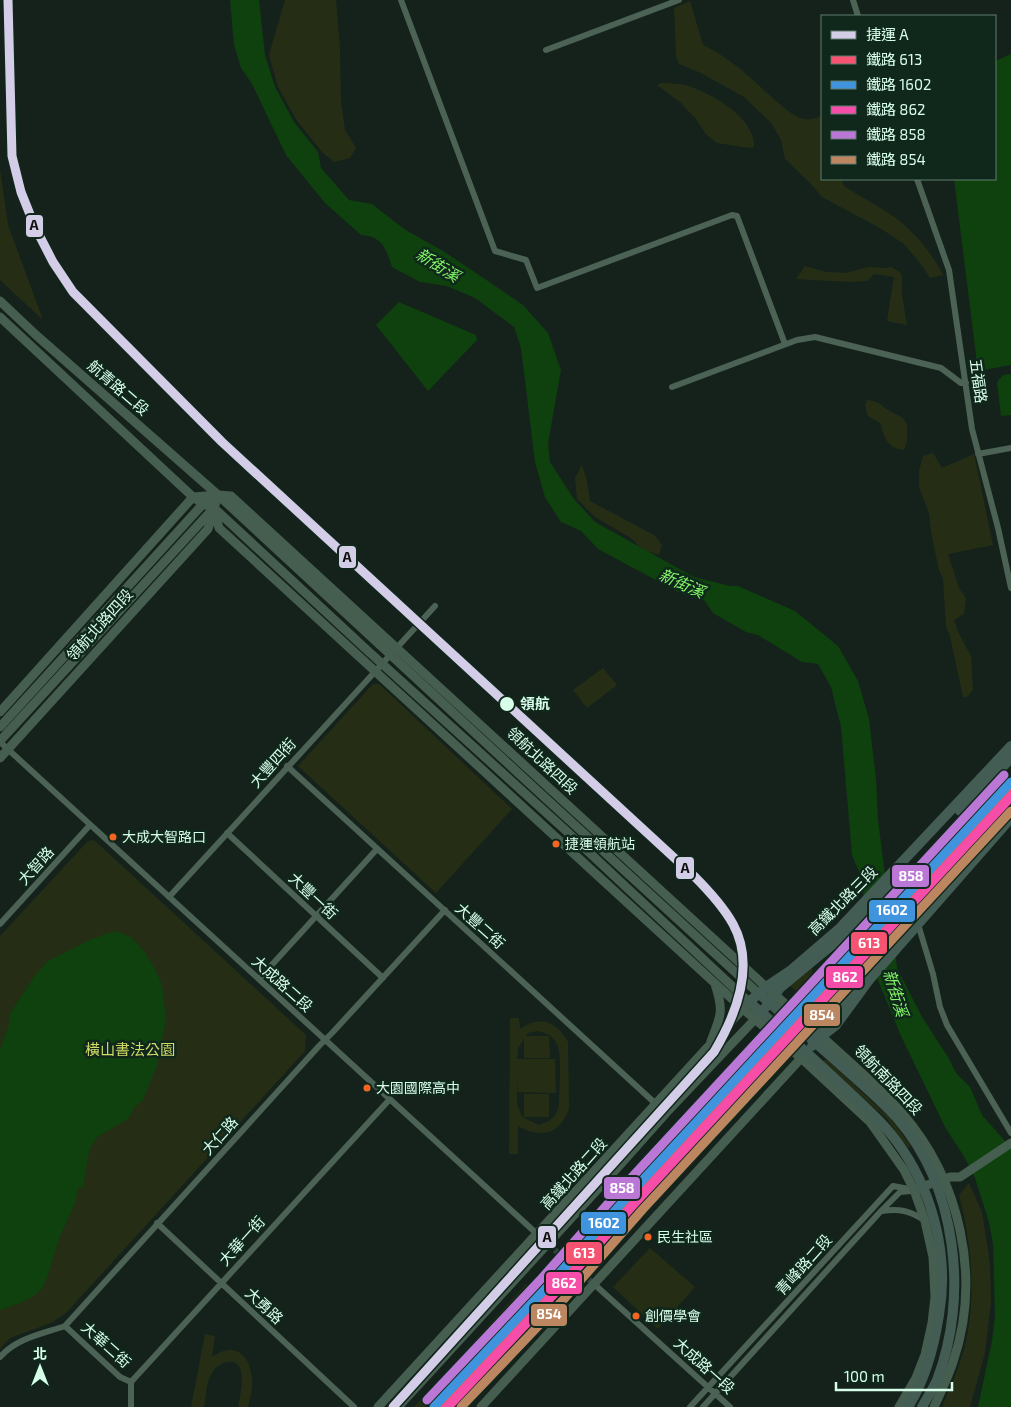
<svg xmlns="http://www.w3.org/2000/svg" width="1011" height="1407" viewBox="0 0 1011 1407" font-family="'Exo 2','Noto Sans TC',sans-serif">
<rect width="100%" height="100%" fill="#15221c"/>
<path fill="#252e15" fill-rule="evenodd" d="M285,0H336L340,49L341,103L345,130L356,148L350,158L334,162L323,153L297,121L278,87L269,55Z
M690,1L703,45C722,54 739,67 754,81C768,93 783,110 800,118C809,121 815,119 822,115V179H841L844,186C859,196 875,204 890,214C912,229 931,251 943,275L930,278L921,264L904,244L880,228L822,197L810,183L785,159L781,140L772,124L744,97L701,73L679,64L676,56L674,8Z
M661,83C669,83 677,84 685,85C710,92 756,118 754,147L750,148L717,143L706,134L695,118L680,102L657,85Z
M0,169L8,225L43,320L0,280Z
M805,266L826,272L846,273L868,267L883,268L891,267L900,272L902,276V295L907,325L887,321L894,277L874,274L867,281L851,282L796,279Z
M867,400C880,402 878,403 888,410C901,418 909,417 907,435C907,441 907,446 903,450C886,447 885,438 880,423L868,416L865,405Z
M933,453L942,468L974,454L993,545L948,554L959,588L966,598L964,614L954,620L958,632L971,656L973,690L967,697H963L950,636L946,627L943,578L939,570L932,537L929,513L919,487V471L923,456Z
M582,465L587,481L590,501L654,535L662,545L659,555L642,549L631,538L595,517L577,499L575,478Z
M603,668L617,685L587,708L573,690Z
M373,684H379L512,809L436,893L298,766Z
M94,840L306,1035L305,1051L66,1313L51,1323L10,1338L0,1349V936L88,841Z
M812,968L813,978L806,990L797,992L789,985Z
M840,982L843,984L824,1015L819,1018L817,1014L816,1008Z
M773,1011L800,1036L799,1038L797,1037L772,1014Z
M510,1018H519L520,1029C539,1015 557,1021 568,1042L569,1108C561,1134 541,1139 518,1126V1154H509ZM537,1031C561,1035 560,1052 560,1073C560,1083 559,1094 559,1104C557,1117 551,1121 539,1125L522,1117L517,1103V1082L518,1092L556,1093L555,1059H517L518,1048L524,1039V1058H550L549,1036H526L528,1033Z
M824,1060H827L890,1118L911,1146L908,1148L887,1119L824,1063Z
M524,1094H549V1117H524Z
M969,1183L982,1212L990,1263L991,1303L985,1353L970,1407H942C950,1388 958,1370 964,1350C977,1299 972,1245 959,1195Z
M650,1248L695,1287L658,1329L613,1287Z
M526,1284L532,1289L425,1407H414Z
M546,1300L554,1306L462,1407H449Z
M205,1334L215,1336L212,1357C234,1341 250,1354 252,1379C253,1388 250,1398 248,1407H238C240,1396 250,1358 227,1362C222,1363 214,1368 212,1373C206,1382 206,1397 204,1407H191Z"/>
<path fill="#0e410d" d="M230,0H259L265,55L275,87L294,122L318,152L321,168L349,200L372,204L404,229L443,251L485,279L523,305L548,333L561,370L548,443L550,462L574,499L595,522L694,577L730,586H738L795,611L838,646L858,681L869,719L876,779L878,820L897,968L922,1017L948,1057L956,1073L970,1087L982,1115L1011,1148V1407H978L992,1341L995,1316L993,1244L989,1222L975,1178L965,1158L945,1127L901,1036L877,978L860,874L852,855L841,727L831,687L818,664L802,662L758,635L746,632L713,613L705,601L680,593L598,549L581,531L561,522L545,497L535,462L521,348L514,327L475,298L447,286L420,282L392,267C386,250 383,236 361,235L325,203L286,155L252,84L241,68L234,45Z
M1011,54V365L978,371L954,179H995V61Z
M399,302L476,335L477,340L428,391L376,325Z
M1011,374V415L1001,416L997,382L1003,375Z
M115,931L131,937L144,951L154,967L162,985L166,1020L157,1065L143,1100L134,1108L128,1119L97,1137L89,1151L83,1187L78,1188C76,1207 64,1224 58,1242C54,1253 48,1281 41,1289C31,1301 14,1305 0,1310V1050L9,1025V1015L36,974L48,961L89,940Z"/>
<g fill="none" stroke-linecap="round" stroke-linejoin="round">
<path stroke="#32433b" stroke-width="6" stroke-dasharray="6 3" stroke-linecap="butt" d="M548,1244L594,1284"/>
<path stroke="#4b6254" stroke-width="6" d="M401,0L495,251L526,260L537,288L732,215L737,216L785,344
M853,0L858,16
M546,50L679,0
M917,179L949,270L972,429L998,528L1011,588
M672,387L797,340L815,337L941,368L961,383H966
M978,454L1011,448
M0,742L548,1244
M287,766L656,1104
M227,833L383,978
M169,897L435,606
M0,924L90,825
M918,924L933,974L940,1007L947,1025L1011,1133
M259,979L377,849
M882,1211C899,1208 910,1211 924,1220
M157,1223L354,1407
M594,1284L730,1407
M65,1326L120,1377L131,1382
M0,1357C17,1338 42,1334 65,1326L319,1046L333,1032L445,910
M131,1407V1382L390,1099
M690,1407L893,1186L914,1190
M703,1407L881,1211L900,1192L911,1191"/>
<path stroke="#455e4f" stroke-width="9" d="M0,301L36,335L218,495L542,795L758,993
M0,317L193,497L203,504L214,508L368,651L563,828L749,1002L378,1407
M214,508L219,528L743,1009L801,1058L870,1122L904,1170L914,1190L925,1221L933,1257L935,1297L932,1323L925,1355L916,1378L899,1407
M0,712L193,497L218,495L231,496L766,987C798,1015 830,1044 862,1073C875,1086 890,1099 902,1113C960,1180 982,1277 953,1362C948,1377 941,1392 934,1407
M0,727L203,504L207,501
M0,741L212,510
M0,758L208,529L218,495
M711,1041C721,1016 724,1011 715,984
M916,1189L950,1177H960L1011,1143
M398,1407L619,1166L667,1112L758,1016
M481,1407L804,1055"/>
<path stroke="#435d54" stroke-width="10" d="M960,811L1011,758
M975,848L1011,806
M758,993C788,1018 816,1043 844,1068C862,1084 881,1100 897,1118C957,1187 969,1297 937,1380C933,1389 927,1398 922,1407
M765,1008L780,988L843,936L888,887
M823,1033C854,971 910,926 953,874
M812,1046L822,1036L836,1025L869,980L1011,818
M908,1407C926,1379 934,1347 939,1315C949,1258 934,1196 902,1149C887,1126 865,1107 845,1088C814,1059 782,1030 749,1002L766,987L790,971L840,928L1011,746"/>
<defs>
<path id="rail-1" d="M440,1407C632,1203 821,994 1011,788"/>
<path id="rail-2" d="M434,1407L549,1285L628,1196L1011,782"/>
<path id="rail-3" d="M448,1407L556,1292L635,1203L1011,797"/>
<path id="rail-4" d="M427,1400L542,1278L621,1189L1004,775"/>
<path id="rail-5" d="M461,1407L564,1299L643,1209L1011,811"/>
</defs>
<use href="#rail-1" stroke="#10271c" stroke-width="12"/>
<use href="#rail-2" stroke="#10271c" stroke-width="12"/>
<use href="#rail-3" stroke="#10271c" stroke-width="12"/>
<use href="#rail-4" stroke="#10271c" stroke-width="12"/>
<use href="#rail-5" stroke="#10271c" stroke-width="12"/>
<use href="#rail-1" stroke="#f65372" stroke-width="9"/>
<use href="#rail-2" stroke="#4094de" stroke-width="9"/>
<use href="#rail-3" stroke="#f54da8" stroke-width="9"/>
<use href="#rail-4" stroke="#ba77d6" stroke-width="9"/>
<use href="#rail-5" stroke="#bb8660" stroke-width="9"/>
<defs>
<path id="metro-1" d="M8,0L12,156L21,192L35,227L53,262L73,292L222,442L694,876C709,891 723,906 733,924C756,966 736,1015 714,1052L393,1407"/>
</defs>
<use href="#metro-1" stroke="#10271c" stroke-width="12"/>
<use href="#metro-1" stroke="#d4cde7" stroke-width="9"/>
</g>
<circle fill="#d7fee9" stroke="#10271c" stroke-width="2" cx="507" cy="704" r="8"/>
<g fill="#f26522" stroke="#10271c" stroke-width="2">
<circle cx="113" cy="837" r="4.5"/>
<circle cx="556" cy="844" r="4.5"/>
<circle cx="367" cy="1088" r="4.5"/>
<circle cx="648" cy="1237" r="4.5"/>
<circle cx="636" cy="1316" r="4.5"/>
</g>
<g text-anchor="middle" stroke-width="5" stroke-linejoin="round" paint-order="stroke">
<g font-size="14" fill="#d7fee9" stroke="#10271c" text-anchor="start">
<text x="122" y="842">大成大智路口</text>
<text x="565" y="849">捷運領航站</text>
<text x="376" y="1093">大園國際高中</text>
<text x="657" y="1242">民生社區</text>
<text x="645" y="1321">創價學會</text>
</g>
<g font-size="15" fill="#d7fee9" stroke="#10271c">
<text transform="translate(978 381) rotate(82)" y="5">五福路</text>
<text transform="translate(118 388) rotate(41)" y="5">航青路二段</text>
<text transform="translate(100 625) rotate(-48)" y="5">領航北路四段</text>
<text transform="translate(542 761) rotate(43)" y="5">領航北路四段</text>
<text transform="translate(273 763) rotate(-48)" y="5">大豐四街</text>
<text transform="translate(36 866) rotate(-48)" y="5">大智路</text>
<text transform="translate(313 896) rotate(43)" y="5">大豐一街</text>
<text transform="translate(843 901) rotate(-45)" y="5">高鐵北路三段</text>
<text transform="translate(480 926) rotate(42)" y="5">大豐二街</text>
<text transform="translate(282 984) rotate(42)" y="5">大成路二段</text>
<text transform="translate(888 1080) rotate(46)" y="5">領航南路四段</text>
<text transform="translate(220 1136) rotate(-48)" y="5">大仁路</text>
<text transform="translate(574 1174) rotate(-48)" y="5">高鐵北路二段</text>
<text transform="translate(242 1241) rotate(-48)" y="5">大華一街</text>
<text transform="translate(804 1265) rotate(-48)" y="5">青峰路二段</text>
<text transform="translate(264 1306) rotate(43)" y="5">大勇路</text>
<text transform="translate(106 1345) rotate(42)" y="5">大華二街</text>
<text transform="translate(704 1366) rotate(42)" y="5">大成路一段</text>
</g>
<g font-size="15" font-weight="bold" fill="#d7fee9" stroke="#10271c" text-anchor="start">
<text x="520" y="709">領航</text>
</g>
<g font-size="15" fill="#d1dc65" stroke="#10271c">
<text x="130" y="1055">橫山書法公園</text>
</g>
<g font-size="16" font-style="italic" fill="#85fa69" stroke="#10271c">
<text transform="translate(438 265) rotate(32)" y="6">新街溪</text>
<text transform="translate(682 583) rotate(24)" y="6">新街溪</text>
<text transform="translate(896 993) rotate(73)" y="6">新街溪</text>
</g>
</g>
<g stroke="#10271c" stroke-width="2">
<rect x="25" y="214" width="19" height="24" rx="5" fill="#d4cde7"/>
<rect x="338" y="545" width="19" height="24" rx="5" fill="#d4cde7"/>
<rect x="675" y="856" width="20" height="24" rx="5" fill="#d4cde7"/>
<rect x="891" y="864" width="39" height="24" rx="5" fill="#ba77d6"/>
<rect x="868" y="899" width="48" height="24" rx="5" fill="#4094de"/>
<rect x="850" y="931" width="38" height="24" rx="5" fill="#f65372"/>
<rect x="825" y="965" width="39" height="24" rx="5" fill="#f54da8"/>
<rect x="803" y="1003" width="38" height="24" rx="5" fill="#bb8660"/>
<rect x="603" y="1176" width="38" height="24" rx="5" fill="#ba77d6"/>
<rect x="580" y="1211" width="47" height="24" rx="5" fill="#4094de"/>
<rect x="537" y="1225" width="20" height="24" rx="5" fill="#d4cde7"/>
<rect x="565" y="1241" width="38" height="24" rx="5" fill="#f65372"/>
<rect x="545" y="1271" width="38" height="24" rx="5" fill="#f54da8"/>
<rect x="530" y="1303" width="38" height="24" rx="5" fill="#bb8660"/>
</g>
<g font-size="14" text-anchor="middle" font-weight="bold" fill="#fff">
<text x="911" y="881">858</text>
<text x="892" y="915">1602</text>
<text x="869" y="948">613</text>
<text x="845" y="982">862</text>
<text x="822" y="1020">854</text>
<text x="622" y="1193">858</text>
<text x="604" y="1228">1602</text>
<text x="584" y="1258">613</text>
<text x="564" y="1288">862</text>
<text x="549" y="1319">854</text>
</g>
<g font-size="14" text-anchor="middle" font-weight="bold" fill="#111">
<text x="34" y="230">A</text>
<text x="347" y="562">A</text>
<text x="685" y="873">A</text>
<text x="547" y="1242">A</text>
</g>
<rect x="821" y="15" width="175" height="165" fill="#10271c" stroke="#607d6e"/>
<rect x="831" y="31" width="25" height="8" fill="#d4cde7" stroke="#607d6e"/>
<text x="866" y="40" font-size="15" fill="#d7fee9">捷運 A</text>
<rect x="831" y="56" width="25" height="8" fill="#f65372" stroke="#607d6e"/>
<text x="866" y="65" font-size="15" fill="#d7fee9">鐵路 613</text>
<rect x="831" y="81" width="25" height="8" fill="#4094de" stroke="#607d6e"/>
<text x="866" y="90" font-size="15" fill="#d7fee9">鐵路 1602</text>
<rect x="831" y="106" width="25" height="8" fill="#f54da8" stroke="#607d6e"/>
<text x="866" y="115" font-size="15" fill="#d7fee9">鐵路 862</text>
<rect x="831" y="131" width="25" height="8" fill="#ba77d6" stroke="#607d6e"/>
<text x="866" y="140" font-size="15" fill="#d7fee9">鐵路 858</text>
<rect x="831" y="156" width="25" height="8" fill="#bb8660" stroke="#607d6e"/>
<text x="866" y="165" font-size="15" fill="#d7fee9">鐵路 854</text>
<g transform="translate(40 1367)" stroke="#10271c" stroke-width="4" paint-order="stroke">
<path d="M0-4L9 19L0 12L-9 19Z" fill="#d7fee9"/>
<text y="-8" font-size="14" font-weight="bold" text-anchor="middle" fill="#d7fee9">北</text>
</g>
<path d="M836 1382v8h116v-8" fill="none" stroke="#d7fee9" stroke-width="2.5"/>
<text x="844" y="1382" font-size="15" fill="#d7fee9" stroke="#10271c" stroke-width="4" paint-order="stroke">100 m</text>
</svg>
